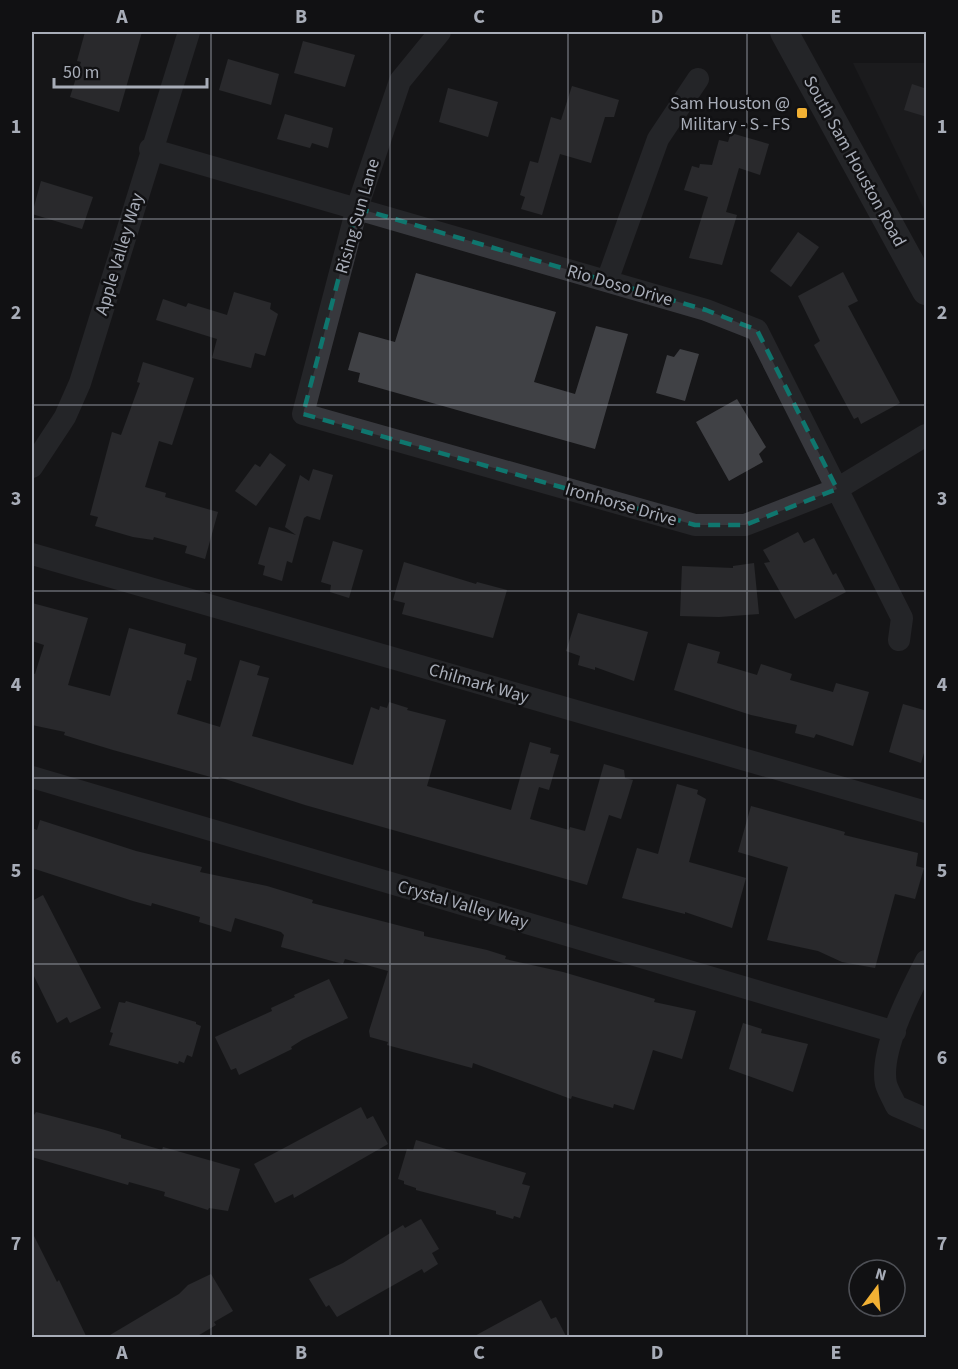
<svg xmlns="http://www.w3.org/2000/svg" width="958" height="1369" viewBox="0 0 958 1369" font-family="'Source Sans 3',sans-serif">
<rect width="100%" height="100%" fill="#161618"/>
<path fill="#222225" d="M853,63H926V213Z"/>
<path fill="#404145" d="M85,32H142L119,112L70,97L81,62L77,61Z
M303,41L355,55L345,87L294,73Z
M228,59L279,74L271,105L219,90Z
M912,84L927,89V117L904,110Z
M572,86L619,100L614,117H605L591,163L560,154L542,215L521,209L525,197L520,195L530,161L538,163L551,117L561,120Z
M448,88L498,102L488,137L439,122Z
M285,114L333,128L328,148L312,143L310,148L277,139Z
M731,133L769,144L760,175L739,168L726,212L737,215L722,265L689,258L708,197L684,190L692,166L699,168L700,164L712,165L719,140L728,142Z
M41,181L93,197L82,229L32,214Z
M798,232L819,247L791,287L770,271Z
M843,272L858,301L848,306L900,403L861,424L858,417L854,419L814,345L820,341L798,296Z
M416,273L556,312L534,382L575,394L596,326L628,334L595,449L358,382L360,373L348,370L359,332L395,342Z
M234,292L271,303L270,309L278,314L265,356L255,353L251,368L212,358L217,339L156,320L163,299L186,307L188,303L227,315Z
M680,349L699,354L685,401L656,393L667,355L674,357Z
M143,362L194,378L172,445L159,441L145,487L166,493L165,497L218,512L205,559L185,553L187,546L154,537L153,540L133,537L95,526L98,517L90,515L112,432L121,435L140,383L137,382Z
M737,399L766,447L759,454L763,462L729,481L696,422Z
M270,453L286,465L256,506L235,491L255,464L260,467Z
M313,469L333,475L320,520L307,516L304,518L292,563L287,561L282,581L263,575L265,566L258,564L269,527L296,535L285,527L300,475L309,481Z
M798,532L804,543L814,538L833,575L836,573L846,592L795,619L764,563L770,562L763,550Z
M333,541L363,550L349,598L330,592L331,585L321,582Z
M404,562L476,584L477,582L507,590L493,638L402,614L405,603L393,600Z
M754,563L759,614L719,617L680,616L682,566L733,568V566Z
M32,603L88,618L68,685L110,696L129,628L186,644L184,654L197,658L191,681L187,680L177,714L220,727L240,660L260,666L257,675L269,678L252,736L353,765L371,707L379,710L380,706L387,708L389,702L408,708L407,710L446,720L427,786L511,810L530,742L551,748L550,753L559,755L549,790L539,787L530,819L569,830L570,827L585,831L604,764L624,770L625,778L633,780L621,819L609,815L587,885L305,805L219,777L218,779L113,750L64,735L65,732L32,725V673L35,674L44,645L32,641Z
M578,613L648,632L634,681L595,667V670L578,665L580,656L566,651Z
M688,643L720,652L717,663L757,675L761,664L792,674L790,680L833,692L836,683L869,692L853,746L816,734L814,738L795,733L797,725L751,715L674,690Z
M903,704L927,711V743L921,763L889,752Z
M677,784L698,790L697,794L706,799L689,862L746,878L732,928L685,912V914L622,898L637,848L658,854Z
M751,806L845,832L844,835L918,853L916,866L924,868L915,899L895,894L875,968L842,962L818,951L767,940L788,867L738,852Z
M40,820L136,851L202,867L200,872L267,886L313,900L312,903L424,932V936L487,950L506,956L505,959L563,972L655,999L654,1002L696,1011L682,1059L653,1050L634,1110L614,1104L613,1108L572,1096L571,1099L473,1063L472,1068L387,1045L388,1042L370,1037L369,1031L388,971L345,959L343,964L281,947L284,935L281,932L235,918L231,932L199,922L200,917L152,903L151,906L133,901L32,868V828L37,830Z
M43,895L101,1008L70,1023L67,1017L57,1023L32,972V901Z
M329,979L348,1018L302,1040L291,1047L292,1049L239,1075L236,1068L231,1070L215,1037L272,1011L271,1008L295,997L294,995Z
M126,1001L196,1022V1024L201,1026L192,1057L187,1055L184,1063L179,1061L178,1064L109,1045L113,1033L110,1032L119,1002L125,1003Z
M743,1023L762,1029L761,1033L808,1044L793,1092L729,1069Z
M361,1107L367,1119L373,1116L388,1144L294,1198L293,1194L275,1203L254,1164Z
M36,1112L105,1130L121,1135V1138L162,1150L163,1147L240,1169L228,1211L209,1208L208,1210L164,1196L165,1192L129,1182L128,1185L32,1157V1115H34Z
M416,1140L526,1173L522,1184L530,1186L520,1218L514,1216L513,1219L496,1214V1211L416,1190V1188L404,1184V1181L398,1179L407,1149L413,1150Z
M421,1219L439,1249L432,1253L438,1264L424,1273L422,1269L337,1317L329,1305L326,1307L309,1279L343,1263L403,1225L405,1228Z
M32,1232L57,1282L59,1280L87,1338H37L32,1327Z
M211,1274L233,1311L214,1322L216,1325L194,1338H105L179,1294L188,1285Z
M541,1300L551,1319L556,1317L567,1338H471Z"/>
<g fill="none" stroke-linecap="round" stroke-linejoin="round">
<path stroke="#37383d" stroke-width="22" d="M440,32L400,81L357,208L303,414L695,525H745L837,489L926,435
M150,149L706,310L757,330L902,618L899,640
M607,281L658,139L698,79
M32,467L65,417L80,383L189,32
M32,554L926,812
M32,777L895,1032
M926,961C911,990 879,1051 886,1084C888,1091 893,1099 896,1106L926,1119"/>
<path stroke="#37383d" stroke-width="28" d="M784,32L926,291"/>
</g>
<path d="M0 0H958V1369H0ZM357,208L706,310L757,330L837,489L745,525H695L303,414Z" fill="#161618" fill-opacity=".55" fill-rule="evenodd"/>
<path fill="none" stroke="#0f766e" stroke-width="4.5" stroke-dasharray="12 8" stroke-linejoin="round" d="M357,208L706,310L757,330L837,489L745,525H695L303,414Z"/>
<path fill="none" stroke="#a8adb8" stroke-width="1.5" stroke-opacity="0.55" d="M211,32V1338M390,32V1338M568,32V1338M747,32V1338M32,219H926M32,405H926M32,591H926M32,778H926M32,964H926M32,1150H926"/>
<rect fill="#f2b134" stroke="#111113" stroke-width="2" x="796" y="107" width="12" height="12" rx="3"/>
<g text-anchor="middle" stroke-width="5" stroke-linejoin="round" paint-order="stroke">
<g font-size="18" fill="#a8adb8" stroke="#111113" text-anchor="end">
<text x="790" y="109">Sam Houston @<tspan x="790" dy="21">Military - S - FS</tspan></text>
</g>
<g font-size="18" fill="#a8adb8" stroke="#111113">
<text transform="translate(855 161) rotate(61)" y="6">South Sam Houston Road</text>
<text transform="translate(357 216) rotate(-74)" y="6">Rising Sun Lane</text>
<text transform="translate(119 254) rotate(-73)" y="6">Apple Valley Way</text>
<text transform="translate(620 285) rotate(16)" y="6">Rio Doso Drive</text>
<text transform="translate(621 504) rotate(16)" y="6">Ironhorse Drive</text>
<text transform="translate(479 683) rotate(16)" y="6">Chilmark Way</text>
<text transform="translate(463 904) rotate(16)" y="6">Crystal Valley Way</text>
</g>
</g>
<rect width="958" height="1369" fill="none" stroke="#111113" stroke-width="66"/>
<g transform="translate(877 1288) rotate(16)"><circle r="28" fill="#111113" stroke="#4d4f55" stroke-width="1.5"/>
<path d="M0-4.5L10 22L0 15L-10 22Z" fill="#f2b134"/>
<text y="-9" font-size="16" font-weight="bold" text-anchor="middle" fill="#a8adb8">N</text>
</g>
<path d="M54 78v9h153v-9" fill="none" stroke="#a8adb8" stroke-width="3"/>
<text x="63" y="78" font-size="18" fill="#a8adb8" stroke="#111113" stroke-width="4.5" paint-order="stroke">50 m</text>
<rect x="33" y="33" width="892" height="1303" fill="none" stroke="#a8adb8" stroke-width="2"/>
<g font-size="20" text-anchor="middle" font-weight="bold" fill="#a8adb8">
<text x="122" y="23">A</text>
<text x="301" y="23">B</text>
<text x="479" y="23">C</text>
<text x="657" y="23">D</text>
<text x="836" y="23">E</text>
<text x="16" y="133">1</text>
<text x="942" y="133">1</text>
<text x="16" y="319">2</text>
<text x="942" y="319">2</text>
<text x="16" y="505">3</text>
<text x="942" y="505">3</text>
<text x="16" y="691">4</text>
<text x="942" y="691">4</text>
<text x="16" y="877">5</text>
<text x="942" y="877">5</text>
<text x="16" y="1064">6</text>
<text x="942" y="1064">6</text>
<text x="16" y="1250">7</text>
<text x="942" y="1250">7</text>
<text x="122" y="1359">A</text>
<text x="301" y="1359">B</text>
<text x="479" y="1359">C</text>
<text x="657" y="1359">D</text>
<text x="836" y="1359">E</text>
</g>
</svg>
